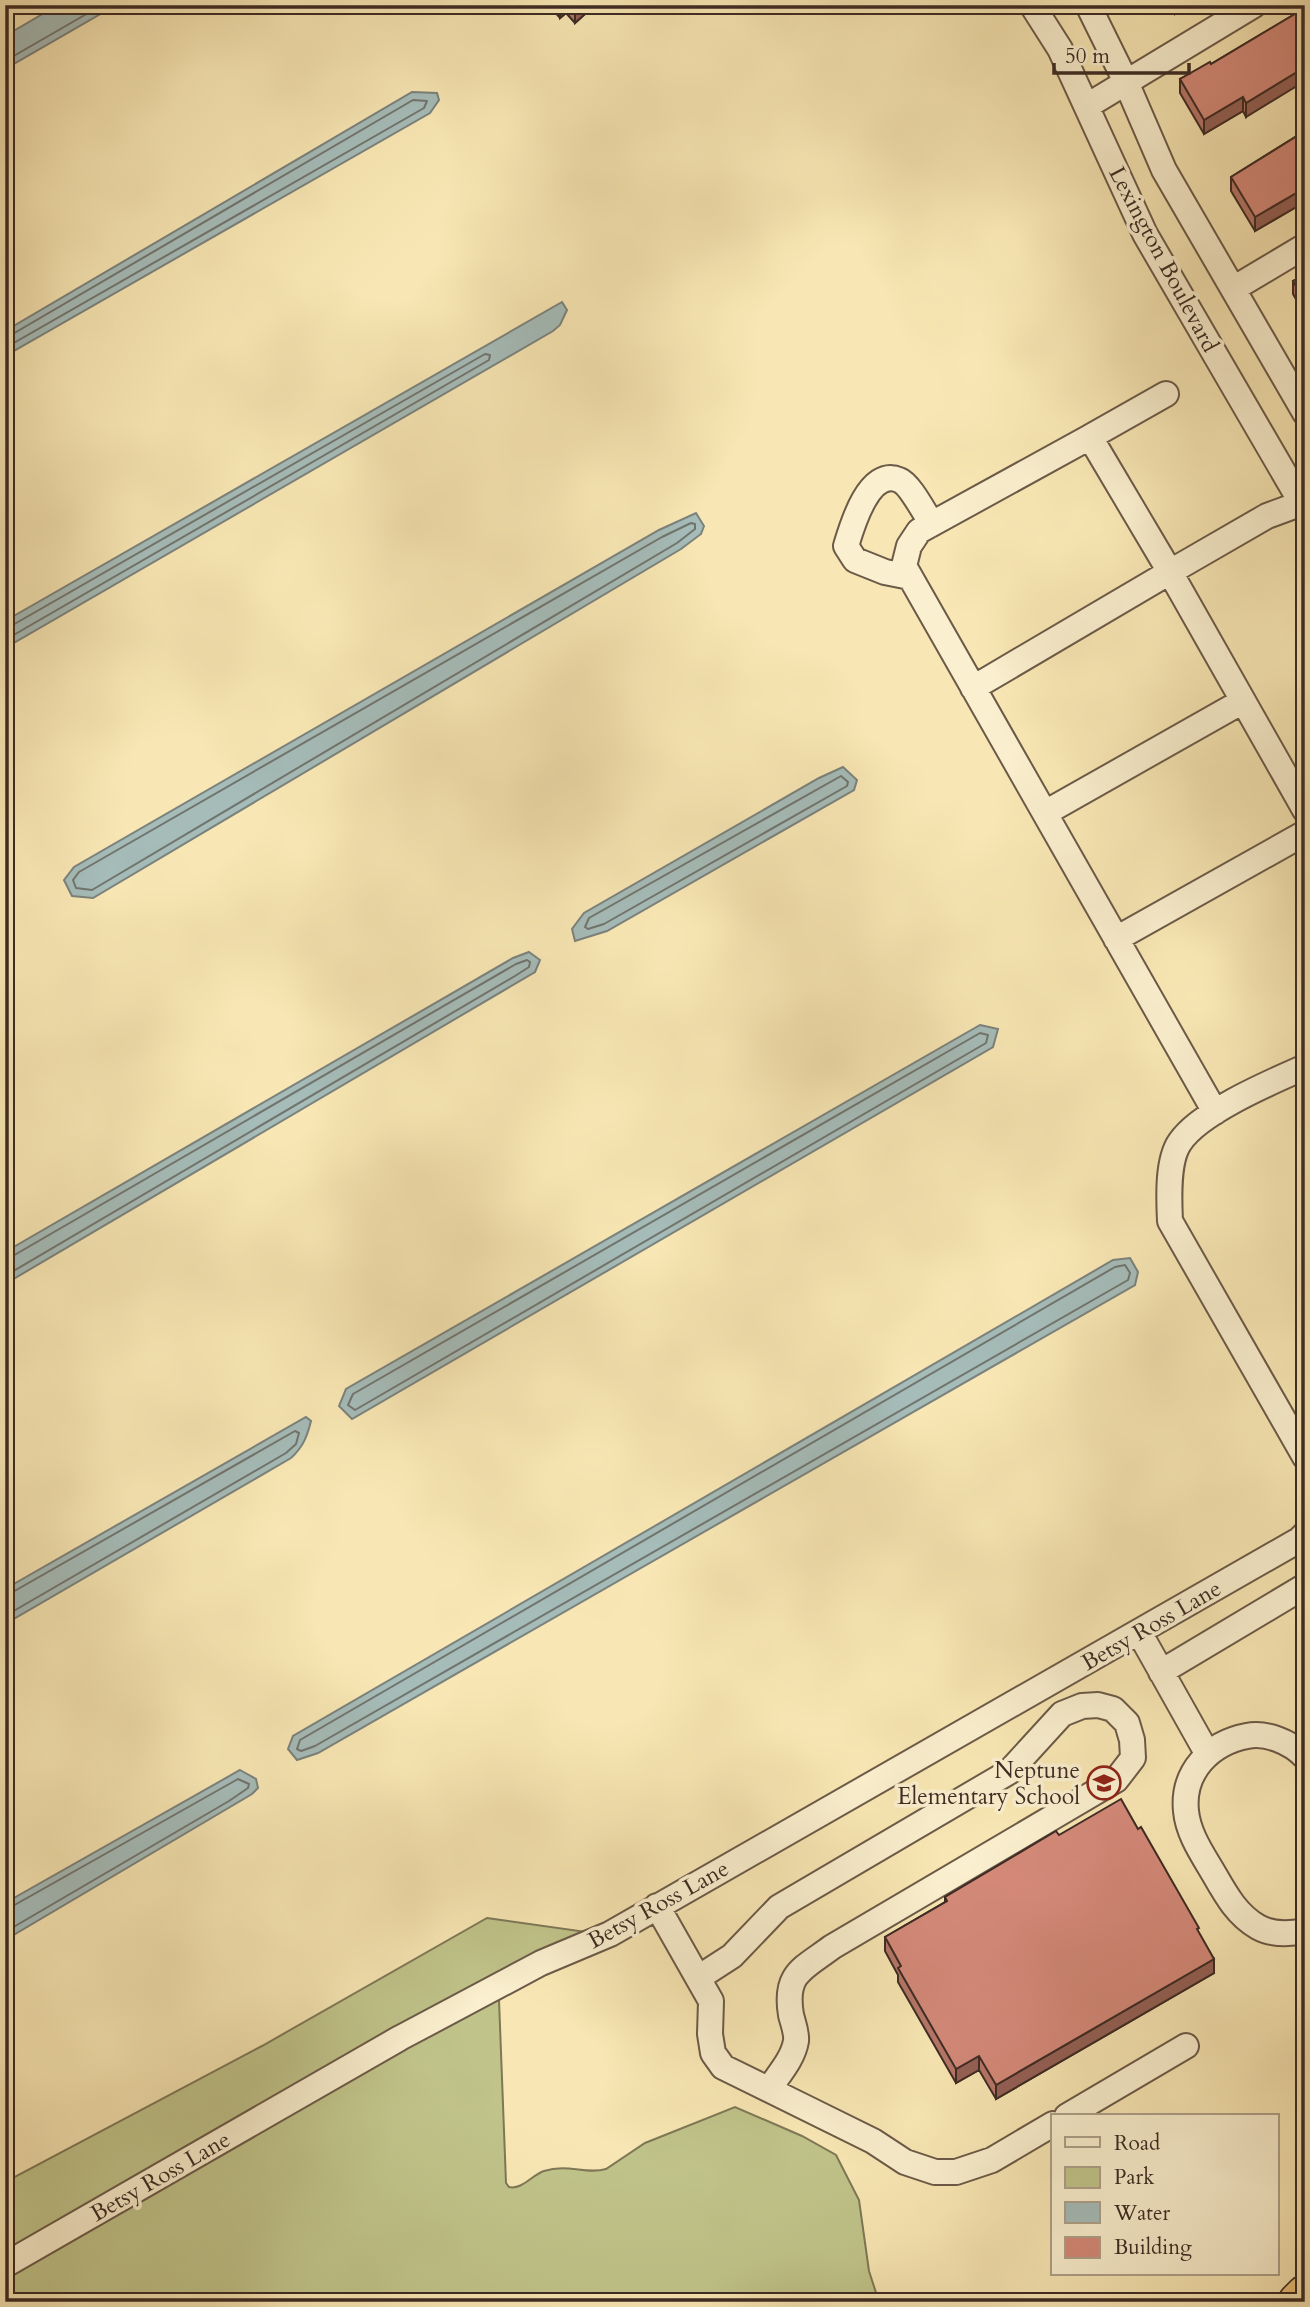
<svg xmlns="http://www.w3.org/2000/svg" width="1310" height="2307" viewBox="0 0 1310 2307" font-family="Cardo,serif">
<rect width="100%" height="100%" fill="#f8e7b4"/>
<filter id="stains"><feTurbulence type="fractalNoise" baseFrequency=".00286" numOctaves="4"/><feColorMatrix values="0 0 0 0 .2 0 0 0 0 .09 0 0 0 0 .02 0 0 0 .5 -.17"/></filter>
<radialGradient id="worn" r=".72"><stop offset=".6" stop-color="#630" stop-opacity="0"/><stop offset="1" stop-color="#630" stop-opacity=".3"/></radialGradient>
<path fill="#c0c48a" stroke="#7e7857" stroke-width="2" d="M487,1918L608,1935L499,2000L506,2183L509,2187C522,2190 532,2175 544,2171C568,2163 586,2175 606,2169L645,2143L735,2107L802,2136L836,2155L859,2200L869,2271L879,2302H5V2182L262,2046Z"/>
<path fill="#a5bcb9" stroke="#7b827d" stroke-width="2" d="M58,5H116L5,69V36Z
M412,92L437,93L439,100L430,113L5,356V331Z
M562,302L567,310L560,325L553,331L5,648V621Z
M696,513L704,526L701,534L681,549L93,898L72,896L64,880L74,867L659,530Z
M843,767L857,780L854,790L607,931L575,941L572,929L584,913L819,778Z
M529,952L540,960L535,972L5,1284V1252L513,958Z
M980,1025L998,1029L993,1047L352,1419L339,1406L346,1389Z
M1130,1258L1138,1272L1135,1285L318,1753L297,1760L288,1749L293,1736L1113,1260Z
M306,1417L311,1421C307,1437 303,1447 291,1458L5,1624V1589Z
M240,1770L256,1779L258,1788L252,1794L5,1940V1903Z"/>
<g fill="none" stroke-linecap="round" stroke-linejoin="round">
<path stroke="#71746e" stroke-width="2" d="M5,61L102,5
M5,336L11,335L413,100L427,101L424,108L5,348
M691,523L695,524V529L677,543L92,890L76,888L73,880L79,872L662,537Z
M5,627L11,626L485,354L490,355L489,360L5,640
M841,776L848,782L847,786L604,924L588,929L585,927L589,918Z
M980,1033L988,1035L986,1043L374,1399L355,1410L348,1405L353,1394Z
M5,1258L11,1257L516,964L527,960L530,962L529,967L515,976L5,1276
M1125,1265L1130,1273L1128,1280L315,1746L301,1751L297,1749L300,1740L1115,1267Z
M5,1594L11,1593L295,1431L299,1433L296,1444L286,1453L5,1616
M5,1908L11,1907L238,1779L249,1784L248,1788L229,1801L5,1932"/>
<defs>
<path id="minor" d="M1032,5L1060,49L1145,234L1305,509
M1088,5L1126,82L1164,170L1305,413
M1087,106L1254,5
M1233,289L1305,246
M1090,437L1166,394
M910,577L885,572L855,560L846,546C852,526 869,467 899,480C910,484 925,514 932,524
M973,688L1170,572L1305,810
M1045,813L1243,701
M1116,939L1305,833
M1305,1067C1271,1082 1200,1112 1180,1142C1167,1160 1169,1200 1170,1221L1305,1457
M1215,1112L904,566L909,546L919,531L1090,437L1170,572L1267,516L1305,502
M1139,1632L1207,1753
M1161,1672L1305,1586
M1305,1757C1291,1742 1266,1732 1247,1736C1210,1743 1182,1772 1186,1811C1188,1834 1203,1855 1214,1874C1226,1895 1237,1915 1258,1927C1272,1935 1290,1934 1305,1931
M657,1906L711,2001L710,2034L713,2053L723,2067L873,2141L905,2162L935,2172H956L992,2160L1053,2124
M698,1978L732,1956L779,1907L1009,1772L1062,1714L1082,1706L1098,1705L1113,1709L1127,1723L1132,1740L1133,1758L1116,1780L832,1947C803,1969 784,1973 791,2015C793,2023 797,2033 796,2041C793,2059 779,2074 769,2089
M1067,2116L1186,2046
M5,2265L400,2038L541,1963L610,1934L1299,1540L1305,1534"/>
<path id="highway" d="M1297,2302L1305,2294"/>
</defs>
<use href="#minor" stroke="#6c5a48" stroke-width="28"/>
<use href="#highway" stroke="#3d2b24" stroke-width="40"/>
<use href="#minor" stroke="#faefce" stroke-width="24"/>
<use href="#highway" stroke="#ecc47a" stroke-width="37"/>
</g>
<path fill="#b67668" stroke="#3d2b24" stroke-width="2" d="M549,5H595L575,23L566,13L560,18Z
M1170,5H1191L1175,14Z
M1305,8L1246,117L1243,111L1204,134L1180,93V79L1211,64Z
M1305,131L1300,209L1298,206L1255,231L1231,191V177Z
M1305,275V315L1293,294V281Z
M1059,1835L1199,1934L1214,1973L996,2099L979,2070L956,2083L898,1982V1975L885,1951V1937L945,1902V1897Z"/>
<path fill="#946055" stroke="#3d2b24" stroke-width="2" d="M560,5H566V13L560,18Z
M575,5H595L575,23Z
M1175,5H1191L1175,14Z
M1305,67V81L1246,117V103Z
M1243,97V111L1204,134V120Z
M1298,192V206L1255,231V217Z
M1305,192V206L1300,209V195Z
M1214,1959V1973L996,2099V2085Z
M979,2056V2070L956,2083V2069Z"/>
<path fill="#d48979" stroke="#3d2b24" stroke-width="2" d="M1305,8V67L1246,103L1243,97L1204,120L1180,79L1210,62L1211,64Z
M1305,131V192L1300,195L1298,192L1255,217L1231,177Z
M1305,275V302L1293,281Z
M1121,1799L1138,1829L1141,1827L1199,1928L1197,1929L1214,1959L996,2085L979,2056L956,2069L898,1968L901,1966L885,1937L947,1901L945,1897L1056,1831L1059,1835Z"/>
<defs>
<symbol id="school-ring" viewBox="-11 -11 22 22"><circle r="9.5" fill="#faefce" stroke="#8f2418" stroke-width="1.5"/><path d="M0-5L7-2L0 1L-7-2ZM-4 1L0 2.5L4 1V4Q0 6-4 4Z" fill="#8f2418"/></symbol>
</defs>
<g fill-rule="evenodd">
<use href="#school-ring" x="1085" y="1764" width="38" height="38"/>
</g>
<g text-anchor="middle" stroke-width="7" stroke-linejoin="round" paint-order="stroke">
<g font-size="23" fill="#3d2b24" stroke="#faefce">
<text transform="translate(1164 259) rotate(62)" y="8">Lexington Boulevard</text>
<text transform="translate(1151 1625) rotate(-30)" y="8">Betsy Ross Lane</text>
<text transform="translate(658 1904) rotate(-29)" y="8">Betsy Ross Lane</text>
<text transform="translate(160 2176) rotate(-30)" y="8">Betsy Ross Lane</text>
</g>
<g font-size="23" fill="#3d2b24" stroke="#faefce" text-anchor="end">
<text x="1080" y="1778">Neptune<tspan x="1080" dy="26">Elementary School</tspan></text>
</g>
</g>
<rect width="1310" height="2307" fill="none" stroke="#f8e7b4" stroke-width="28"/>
<rect x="7" y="7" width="1296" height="2293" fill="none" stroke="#3d2b24" stroke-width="3.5"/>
<rect x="14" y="14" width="1282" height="2279" fill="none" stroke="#3d2b24" stroke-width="2"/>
<rect x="1051" y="2114" width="228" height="161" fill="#faefce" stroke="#aea18a" stroke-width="2"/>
<rect x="1065" y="2137" width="35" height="10" fill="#faefce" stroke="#aea18a" stroke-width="2"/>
<text x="1114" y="2150" font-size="21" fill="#3d2b24">Road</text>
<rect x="1065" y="2167" width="35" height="21" fill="#c0c48a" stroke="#aea18a" stroke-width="2"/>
<text x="1114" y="2184" font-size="21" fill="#3d2b24">Park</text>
<rect x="1065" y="2202" width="35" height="21" fill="#a5bcb9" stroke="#aea18a" stroke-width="2"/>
<text x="1114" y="2220" font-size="21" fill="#3d2b24">Water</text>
<rect x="1065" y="2237" width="35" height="21" fill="#d48979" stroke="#aea18a" stroke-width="2"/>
<text x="1114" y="2254" font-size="21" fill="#3d2b24">Building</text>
<path d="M1054 63v10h135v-10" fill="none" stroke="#3d2b24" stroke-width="3.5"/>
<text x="1065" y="63" font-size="21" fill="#3d2b24" stroke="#faefce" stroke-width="5" paint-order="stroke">50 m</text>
<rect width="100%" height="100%" filter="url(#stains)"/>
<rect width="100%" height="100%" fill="url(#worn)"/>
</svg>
